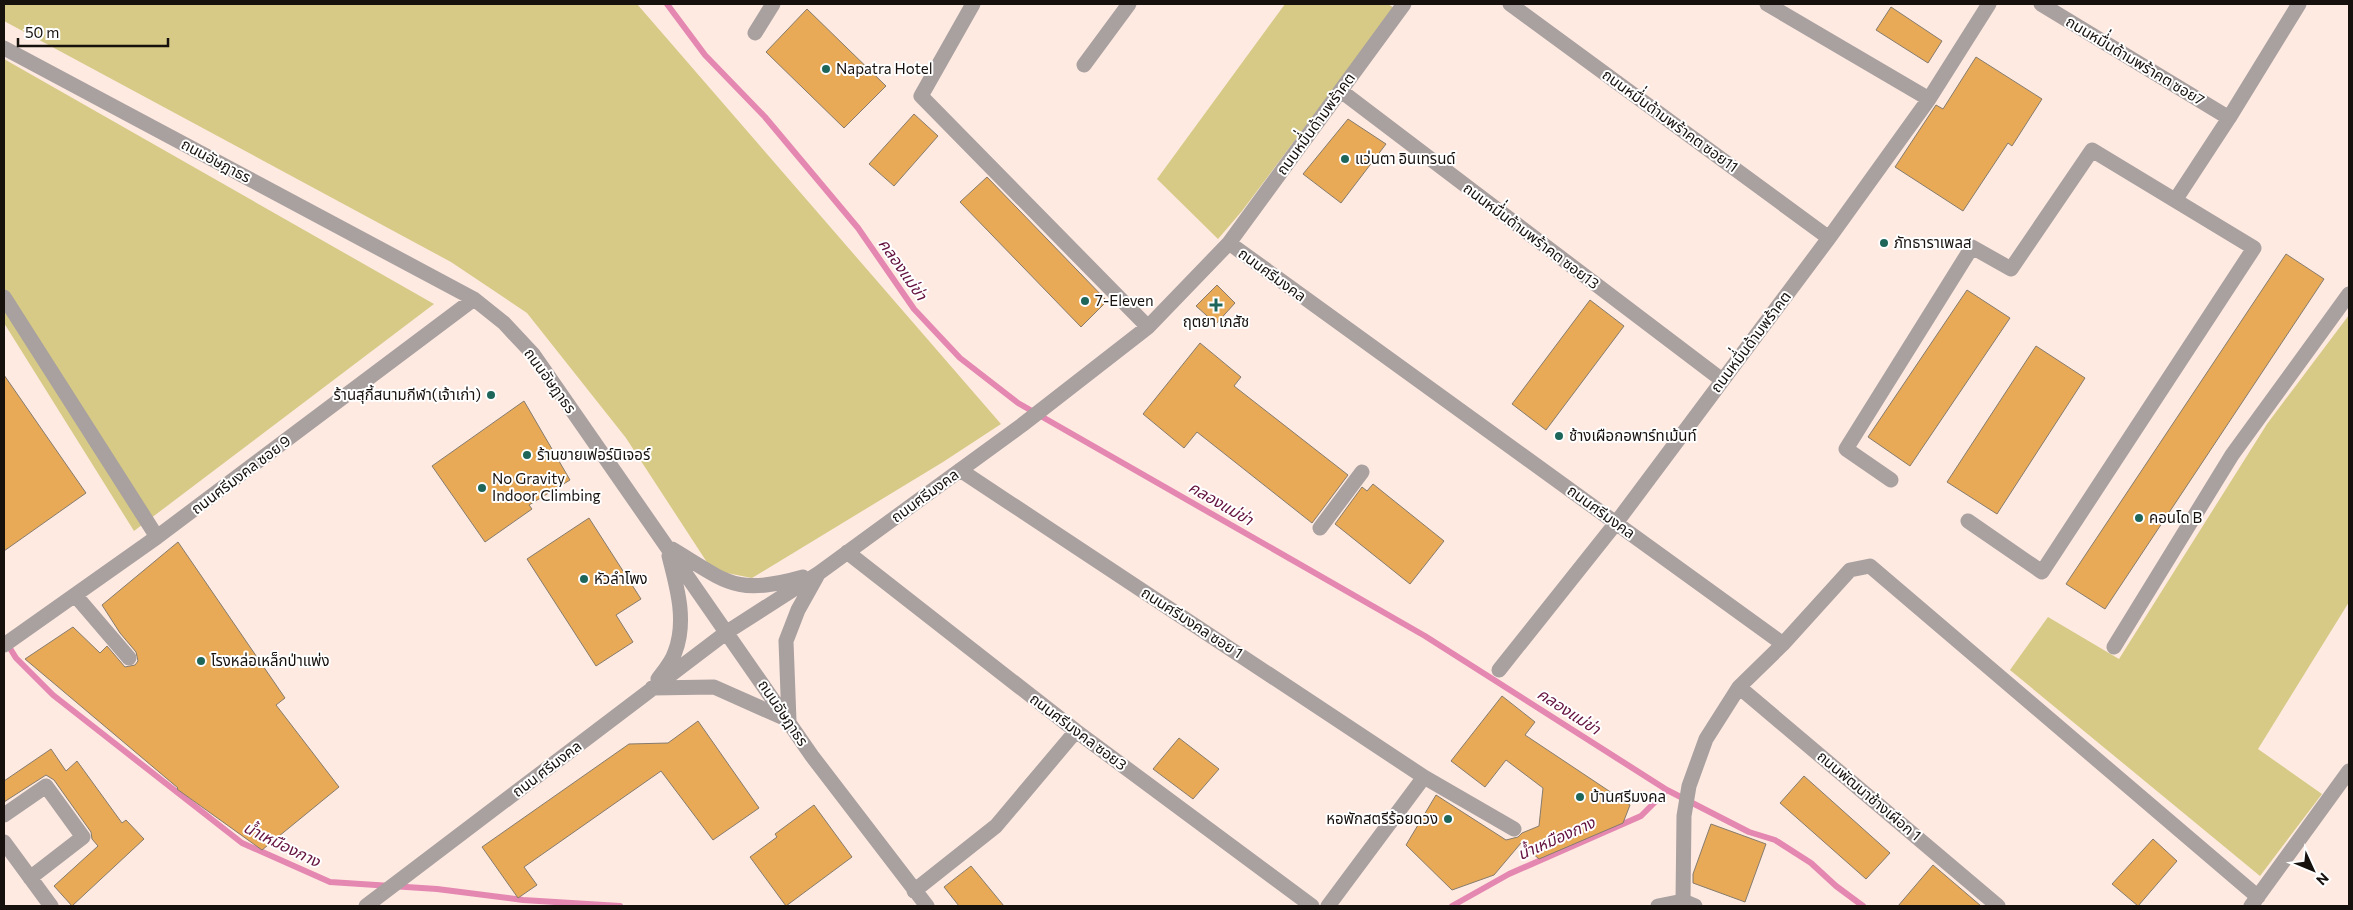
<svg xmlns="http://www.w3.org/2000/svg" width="2353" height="910" viewBox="0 0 2353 910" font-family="Commissioner,'Noto Sans Thai',sans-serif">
<rect width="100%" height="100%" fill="#feeae1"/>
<path fill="#d6ca86" d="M4,4H637L1001,424L943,462L752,578L712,570L626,438L527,313L451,262L4,21Z
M1285,4H1388L1394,8L1242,211L1218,239L1157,179Z
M4,59L434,304L134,531L4,323Z
M2349,315V602L2258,749L2322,794L2260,876L2010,670L2048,617L2119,659L2267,424Z"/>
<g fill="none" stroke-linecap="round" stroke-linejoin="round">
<path stroke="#e487b1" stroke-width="6" d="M667,4L705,55L765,117L858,228L914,309L960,358L1018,403L1425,636L1667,790L1749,832L1775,840L1811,863L1836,886L1863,906
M6,642L16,658L53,695L242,843L330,882L437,889L523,900L620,906
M1452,906L1509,874L1641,816L1667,790"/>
</g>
<path fill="#e8aa57" stroke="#867b6d" d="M1891,7L1942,41L1928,63L1876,30Z
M807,9L886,86L844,128L766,52Z
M1976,57L2042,99L2012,146L2008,143L1963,211L1895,167L1936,105L1943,109Z
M914,114L938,136L894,186L869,164Z
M1348,119L1386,144L1341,203L1303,174Z
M987,177L1107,301L1081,327L960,202Z
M2286,254L2324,279L2105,609L2066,584Z
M1217,285L1235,303L1216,324L1196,306Z
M1967,290L2010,318L1910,466L1868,437Z
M1590,300L1624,326L1546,430L1512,404Z
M1200,343L1241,377L1234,386L1348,475L1312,523L1197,432L1184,448L1143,414Z
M2036,346L2085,378L1997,514L1947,482Z
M4,375L86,493L4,551Z
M524,401L570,480L529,505L532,509L485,542L432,466Z
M1373,484L1444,541L1410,584L1335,524L1362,487L1367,491Z
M589,518L641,599L616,615L633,642L596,666L527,559Z
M178,542L285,698L276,705L339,787L262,850L177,789L178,788L25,659L73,627L100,653L107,646L125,667L135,665L138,661L136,652L120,633L102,605Z
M1502,696L1535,722L1525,735L1630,805L1623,823L1539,859L1521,843L1494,875L1452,890L1406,845L1436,795L1506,840L1518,837L1522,833L1539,826L1543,788L1506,760L1485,787L1451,761Z
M698,721L759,808L713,840L661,771L524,867L537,885L518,898L482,847L629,744L668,743Z
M1179,738L1219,769L1193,799L1153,769Z
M51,749L66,771L77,761L122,823L126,820L144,839L72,906L54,886L98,846L92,839L91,832L54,780L46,775L4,802V781Z
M1804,776L1890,853L1866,879L1780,803Z
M814,805L852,857L786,906L750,857L777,837L775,834Z
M1711,824L1766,844L1745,902L1693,883V874Z
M2153,839L2177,861L2138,906L2112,884Z
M1933,865L1981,906H1898Z
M971,866L1004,906H959L944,887Z"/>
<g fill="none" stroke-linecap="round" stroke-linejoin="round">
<path stroke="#a9a0a0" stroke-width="15" d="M973,4L921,96L1148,327
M1510,4L1829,238
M1767,4L1929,99
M2041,4L2229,118
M755,33L773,4
M4,48L474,299L504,323L533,354L812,756L927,906
M1084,65L1129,4
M1341,91L1722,380
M2176,199L2229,118L2299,4
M1229,243L1783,644
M4,297L157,537
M960,470L1424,777L1514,829
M1891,480L1846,449L1972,247L2011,269L2092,150L2254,248L2042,572L1968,521
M1320,528L1362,472
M672,549C728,583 736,596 803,577
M847,552L1076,731L1312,906
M75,595L129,658
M4,645L157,537L474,299
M2114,647L2232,455L2349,294
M1499,670L1616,523L1829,238L1929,99L1989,4
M658,679C664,671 672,662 675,652C687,621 677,587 669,556
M1739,687L1998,906
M652,688L714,687L786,719
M789,721L786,641L798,610L817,576
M4,815L46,786L83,837L30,878
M4,842L51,906
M914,891L996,826L1076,731
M1683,901L1684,816L1689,786L1706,739L1739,687L1783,644L1850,570L1870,566L2258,897
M366,906L727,632L819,573L1022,425L1148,327L1229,243L1404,4
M1328,906L1424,777
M1658,906L1683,901L1695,906
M2251,906L2349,771"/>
</g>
<g fill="#1f665a" stroke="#fff" stroke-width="2">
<circle cx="826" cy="69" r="5"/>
<circle cx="1345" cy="159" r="5"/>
<circle cx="1884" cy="243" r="5"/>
<circle cx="1085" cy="301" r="5"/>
<path d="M1213.5 297.5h5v5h5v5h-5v5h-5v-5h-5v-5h5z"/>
<circle cx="491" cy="395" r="5"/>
<circle cx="1559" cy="436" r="5"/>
<circle cx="527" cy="455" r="5"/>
<circle cx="482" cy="488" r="5"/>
<circle cx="2139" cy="518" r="5"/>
<circle cx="584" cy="579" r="5"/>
<circle cx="201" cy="661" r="5"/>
<circle cx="1580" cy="797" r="5"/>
<circle cx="1448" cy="819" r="5"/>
</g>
<g text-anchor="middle" stroke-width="4" stroke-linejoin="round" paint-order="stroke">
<g font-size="15" fill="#17110e" stroke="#fff">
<text transform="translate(2135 61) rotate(31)" y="5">ถนนหมื่่นด้ามพร้าคต ซอย7</text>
<text transform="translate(1670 121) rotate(36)" y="5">ถนนหมื่่นด้ามพร้าคต ซอย11</text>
<text transform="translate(1316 124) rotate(-54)" y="5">ถนนหมื่่นด้ามพร้าคต</text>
<text transform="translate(216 161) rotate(28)" y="5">ถนนอัษฎาธร</text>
<text transform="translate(1531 236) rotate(37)" y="5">ถนนหมื่่นด้ามพร้าคต ซอย13</text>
<text transform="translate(1272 275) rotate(36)" y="5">ถนนศรีมงคล</text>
<text transform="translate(1751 342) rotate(-53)" y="5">ถนนหมื่่นด้ามพร้าคต</text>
<text transform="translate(550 381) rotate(54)" y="5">ถนนอัษฎาธร</text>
<text transform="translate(241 475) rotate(-37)" y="5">ถนนศรีมงคล ซอย 9</text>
<text transform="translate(925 496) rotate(-36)" y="5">ถนนศรีมงคล</text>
<text transform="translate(1601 512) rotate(36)" y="5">ถนนศรีมงคล</text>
<text transform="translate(1192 623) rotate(33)" y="5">ถนนศรีมงคล ซอย 1</text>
<text transform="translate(783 713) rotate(56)" y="5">ถนนอัษฎาธร</text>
<text transform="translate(1078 732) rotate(37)" y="5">ถนนศรีมงคล ซอย3</text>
<text transform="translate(547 769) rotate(-37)" y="5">ถนน ศรีมงคล</text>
<text transform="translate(1869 796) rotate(40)" y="5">ถนนพัฒนาช้างเผือก 1</text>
</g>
<g font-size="15" fill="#17110e" stroke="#fff" text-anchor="start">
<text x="836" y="74">Napatra Hotel</text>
<text x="1355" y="164">แว่นตา อินเทรนด์</text>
<text x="1894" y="248">ภัทธาราเพลส</text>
<text x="1095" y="306">7-Eleven</text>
<text x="1216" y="327" text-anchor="middle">ฤตยา เภสัช</text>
<text x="481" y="400" text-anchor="end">ร้านสุกี้สนามกีฬา(เจ้าเก่า)</text>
<text x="1569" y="441">ช้างเผือกอพาร์ทเม้นท์</text>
<text x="537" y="460">ร้านขายเฟอร์นิเจอร์</text>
<text x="492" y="484">No Gravity<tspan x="492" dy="17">Indoor Climbing</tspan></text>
<text x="2149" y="523">คอนโด B</text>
<text x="594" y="584">หัวลำโพง</text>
<text x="211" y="666">โรงหล่อเหล็กป่าแพ่ง</text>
<text x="1590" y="802">บ้านศรีมงคล</text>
<text x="1438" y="824" text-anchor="end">หอพักสตรีร้อยดวง</text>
</g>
<g font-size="16" font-style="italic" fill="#64123f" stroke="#fff">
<text transform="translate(903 269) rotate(55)" y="6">คลองแม่ข่า</text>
<text transform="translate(1221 503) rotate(30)" y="6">คลองแม่ข่า</text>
<text transform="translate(1569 711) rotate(33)" y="6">คลองแม่ข่า</text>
<text transform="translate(1556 838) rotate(-24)" y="6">น้ำเหมืองกาง</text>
<text transform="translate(282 844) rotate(26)" y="6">น้ำเหมืองกาง</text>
</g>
</g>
<rect width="2353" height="910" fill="none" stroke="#17110e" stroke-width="10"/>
<g transform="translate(2313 870) rotate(134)" stroke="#ffffff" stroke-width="4" paint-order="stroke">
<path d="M0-4L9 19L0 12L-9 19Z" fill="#17110e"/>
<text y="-8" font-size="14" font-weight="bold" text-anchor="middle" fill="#17110e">N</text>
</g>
<path d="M18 38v8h150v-8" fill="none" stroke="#17110e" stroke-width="2.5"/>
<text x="25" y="38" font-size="15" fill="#17110e" stroke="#ffffff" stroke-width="4" paint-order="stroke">50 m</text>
</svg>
